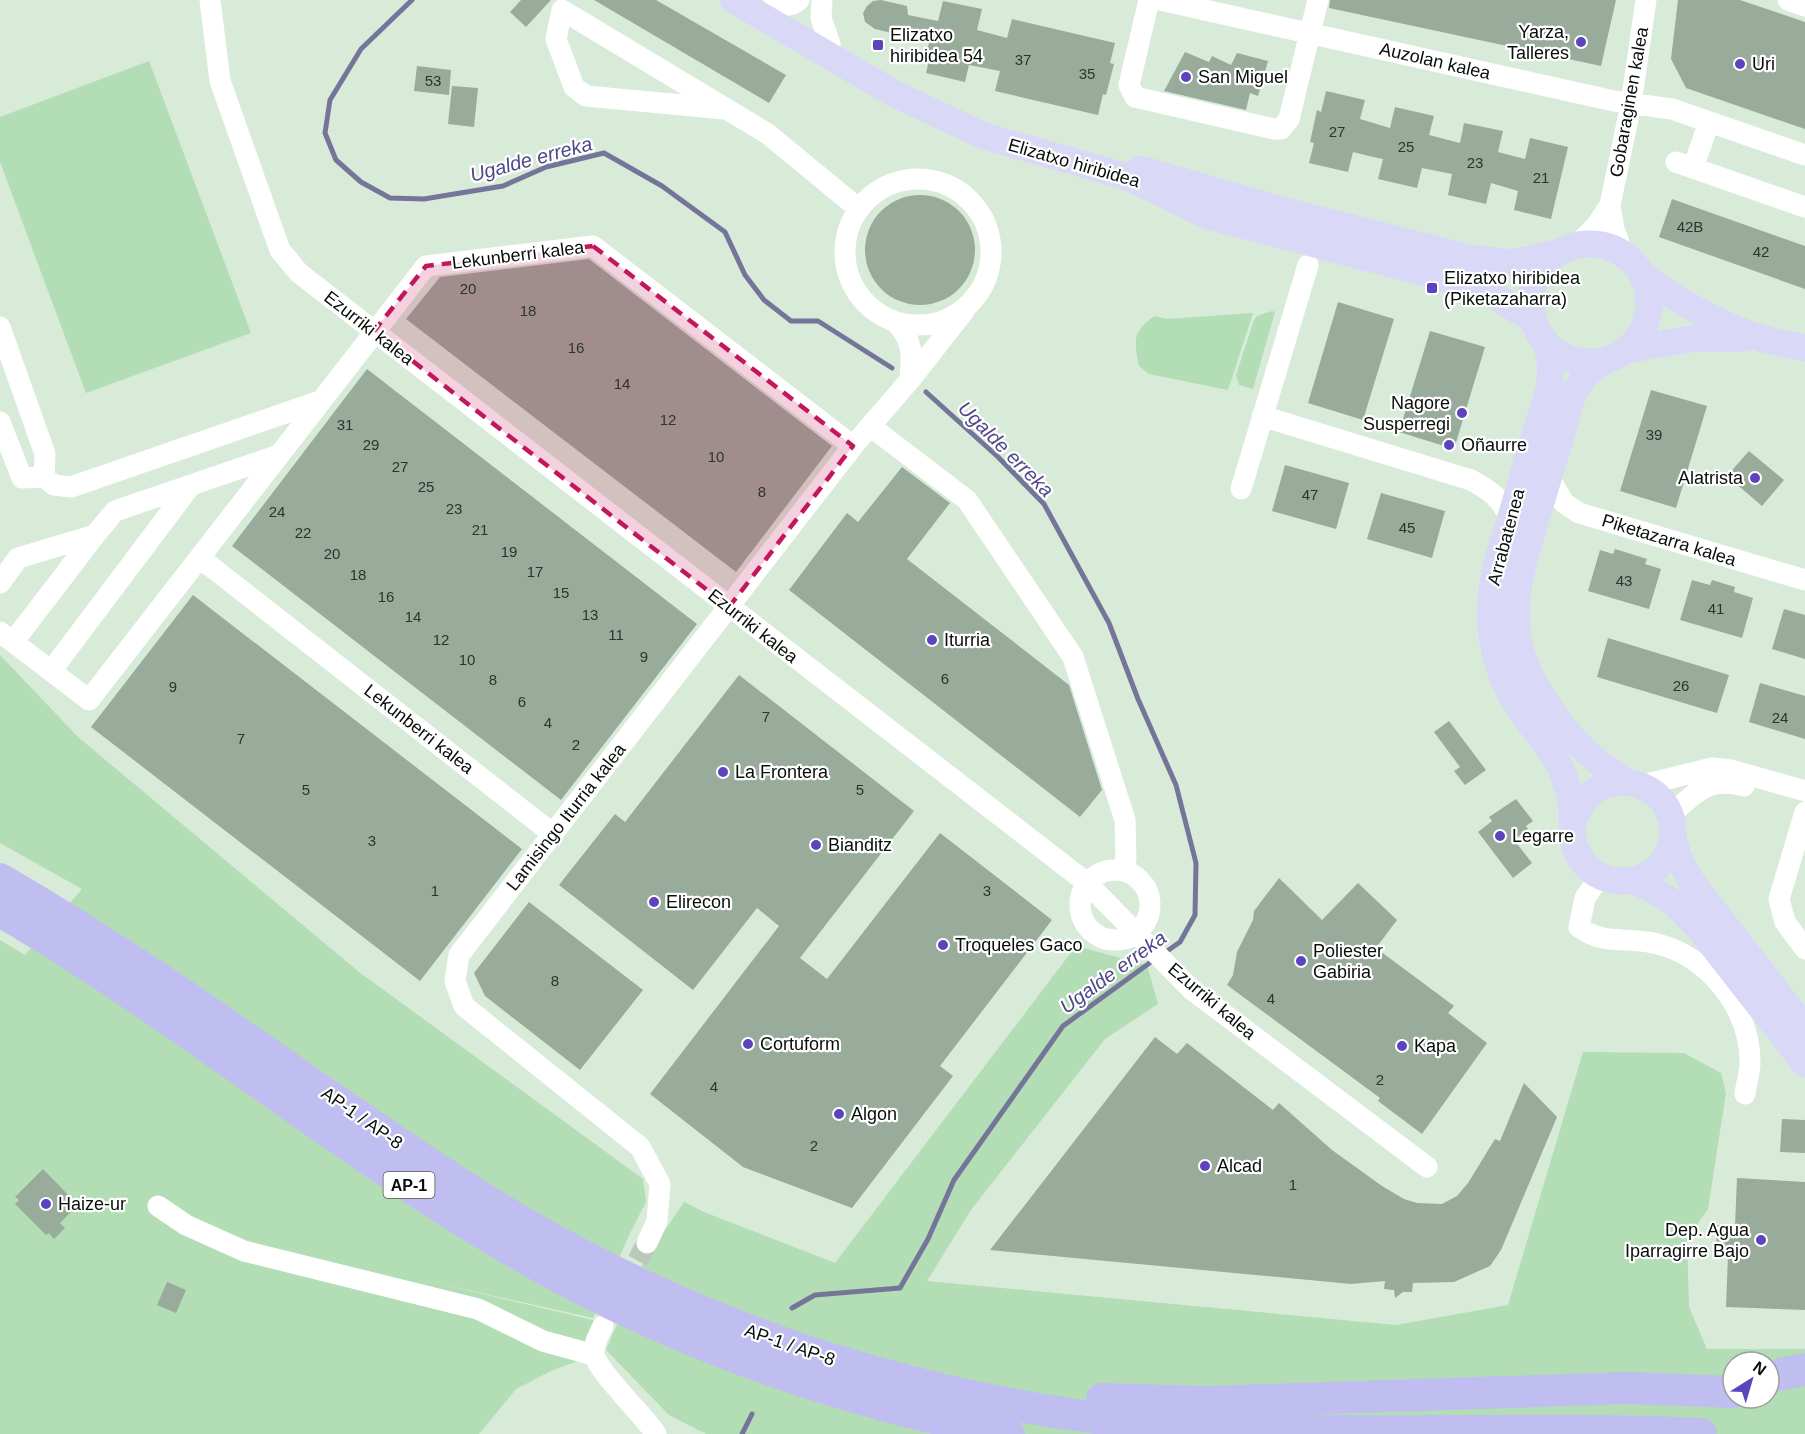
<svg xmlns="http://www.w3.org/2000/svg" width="1805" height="1434" viewBox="0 0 1805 1434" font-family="Helvetica,sans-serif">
<rect width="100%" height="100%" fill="#d8ebd9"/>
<path fill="#b3ddb5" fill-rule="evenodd" d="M149,61L251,333L86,393L0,162V117Z
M1272,311L1275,312L1253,389L1239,385L1236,375L1254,320L1257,316Z
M1253,313L1228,390L1149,374L1139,366C1134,340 1132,333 1154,316L1167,319Z
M0,655L78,737L359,972L643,1179L646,1202L630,1233L593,1318L428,1281L593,1320L594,1355L553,1370L516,1389L479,1434H0V940L25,955L82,889L0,843Z
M1076,946L1147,965L1158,1004L1105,1039L971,1210L927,1281L1396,1325L1508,1305L1583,1052L1684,1053L1721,1073L1726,1093L1708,1209L1687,1239L1689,1307L1707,1349H1805V1434H706L669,1415L606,1350L644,1261L684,1202L704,1212L835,1263ZM1733,1362H1769V1398H1733Z"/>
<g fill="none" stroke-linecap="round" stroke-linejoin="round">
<path stroke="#757599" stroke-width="5" d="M412,0L361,49L330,100L325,133L336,160L361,182L390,198L424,199L503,186L546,167L604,153L662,186L725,232L745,275L764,300L791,321H818L892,368
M926,392L998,457L1044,504L1109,623L1138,699L1176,785L1196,863L1195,915L1180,942L1163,954
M792,1308L815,1295L900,1288L928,1239L954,1180L1063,1026L1155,959
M742,1434L752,1414"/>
</g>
<path fill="#99ab9a" d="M521,0H551L526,27L510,12Z
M594,0H656L786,75L769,103Z
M881,0L907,6L908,15L938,21L943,1L982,9L977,30L1007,38L1012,19L1115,43L1110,63L1114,64L1106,95L1103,94L1098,115L995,91L1000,71L969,65L965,82L926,73L931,52L927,51L930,39L901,32L900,35L875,29L865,22L863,13L867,6L873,1Z
M1330,0H1616L1601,66L1329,8Z
M1678,0H1740L1805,22V129L1686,88L1671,59Z
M1185,52L1209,62L1212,56L1231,65L1237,53L1268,61L1258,96L1250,93L1246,110L1164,91Z
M417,66L451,70L449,95L414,91Z
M452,86L478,88L474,127L448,124Z
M1326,91L1365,100L1360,119L1390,128L1395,107L1434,116L1429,135L1460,143L1464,123L1503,131L1498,152L1525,159L1530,138L1568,147L1551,219L1514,210L1518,191L1491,183L1486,204L1448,195L1452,174L1422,168L1417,188L1378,179L1383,159L1369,156L1353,152L1348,172L1309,163L1314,143L1310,142L1317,110L1321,112Z
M865 250a55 55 0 1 1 110 0a55 55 0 1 1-110 0Z
M1672,199L1805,246V289L1659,237Z
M589,259L832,446L736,572L406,319L440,277Z
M1338,302L1394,319L1363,420L1308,403Z
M1430,331L1485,347L1454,449L1399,432Z
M367,369L697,624L561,800L232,546Z
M1651,390L1707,406L1676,508L1620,491Z
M1749,451L1784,480L1762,506L1727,476Z
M1285,465L1349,483L1336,529L1272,511Z
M902,467L950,503L907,559L1069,685L1102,790L1080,817L789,590L847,513L858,522Z
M1381,493L1445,511L1432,558L1367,539Z
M1615,549L1647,559L1645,564L1661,569L1649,609L1588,591L1600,550L1613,554Z
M1692,580L1710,585L1712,580L1735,587L1734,592L1753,598L1742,638L1680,620Z
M193,595L522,849L420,981L91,727Z
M1784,609L1805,615V659L1772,649Z
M1608,638L1729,675L1717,713L1597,677Z
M739,675L914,811L800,958L827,979L940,833L1052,920L940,1066L953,1076L852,1208L743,1167L650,1094L779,926L757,908L693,990L559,885L615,814L625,822Z
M1760,683L1805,696V739L1749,722Z
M1449,721L1486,770L1465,785L1454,771L1460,767L1434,732Z
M1516,799L1533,821L1526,826L1528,829L1514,840L1532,863L1513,878L1478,832L1492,821L1489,817Z
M1279,878L1322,920L1358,883L1397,920L1376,948L1454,1006L1448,1013L1487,1043L1422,1134L1378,1101L1380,1098L1227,985L1233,975L1237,952L1253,920L1254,911Z
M529,902L643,990L580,1070L485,996L474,973Z
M1155,1037L1177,1054L1187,1043L1273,1110L1279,1103L1332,1150L1382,1186L1404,1199L1417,1203L1442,1204L1457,1196L1468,1183L1495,1139L1500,1141L1524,1083L1557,1117L1501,1250L1490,1266L1454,1282L1413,1283L1412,1292H1403L1395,1298L1394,1290L1384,1289L1385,1281L1351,1284L990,1250Z
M1782,1119L1805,1120V1153L1780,1152Z
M43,1169L78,1205L60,1223L65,1228L54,1239L49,1233L46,1235L15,1204L19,1200L15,1197Z
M1737,1178L1805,1182V1310L1726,1307L1728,1255H1716L1717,1225L1735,1226Z
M167,1282L186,1290L176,1313L157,1305Z"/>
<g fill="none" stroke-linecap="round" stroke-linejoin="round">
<path stroke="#b9caba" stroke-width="21" stroke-dasharray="21 10" stroke-linecap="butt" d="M623,1288L647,1243"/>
<path stroke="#fff" stroke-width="21" d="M210,0L220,81L280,250L299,273L1087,883L1191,989L1427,1167
M822,0L821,18L830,44
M1149,0L1129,85L1135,97L1274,129H1281L1289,119L1318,0
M1160,0L1614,101L1672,109L1805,155
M1788,0L1805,6
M770,9L793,4L799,0
M725,109L586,96L574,87L556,39L562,10L768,134L859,209
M1676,162L1805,207
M1693,168L1709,122
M845 252a73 73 0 1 1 146 0a73 73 0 1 1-146 0Z
M1610,205L1614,229L1623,254
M1578,244L1596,226L1610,205L1631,104L1646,0
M895,322C914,340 912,355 910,380L964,311
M0,327L45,454L44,477
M1262,416L1471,480C1491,491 1501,498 1510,519
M0,422L22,478L44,477L54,485L71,487L320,401
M870,426L967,500L1073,657L1125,820L1126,860L1121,870
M1549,477L1564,503L1579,513L1805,580
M1241,489L1308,265
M200,558L553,834
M0,583L18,558L95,535L115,511L279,455
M0,632L89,700L426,266L593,246L853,446
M13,642L95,535
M51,671L191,485
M1643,785L1712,768L1731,770L1805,791
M1805,812L1779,899L1785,922L1805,949
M1670,816C1694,793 1709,776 1744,786
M1080 905a35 35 0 1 1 70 0a35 35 0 1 1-70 0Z
M1600,876L1585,898L1579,927C1602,945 1627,937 1653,943C1707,954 1750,1007 1750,1062C1750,1073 1746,1084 1745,1094
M158,1206L186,1225L244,1251L478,1309L543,1341L594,1355
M647,1243L657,1221L660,1184L640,1147L464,1006L455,981L459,955L853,446L910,380
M603,1326C599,1334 594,1343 594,1352C594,1369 644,1415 656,1434"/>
<path stroke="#d9d8f6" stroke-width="27" d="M734,0L893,93L984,136L1128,177L1208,216L1463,283L1488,292L1532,319
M1140,169L1282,210L1469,258L1512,263L1556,253
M1531 303a59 59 0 1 1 118 0a59 59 0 1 1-118 0Z
M1641,273C1679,303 1721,326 1768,340C1780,343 1793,345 1805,348
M1547,344L1551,366L1549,389C1537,429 1525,468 1514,507C1502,546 1487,585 1491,627C1494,657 1504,687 1521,711C1534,730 1550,747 1560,767C1566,781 1571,796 1572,811C1573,828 1570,844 1581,859C1602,892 1655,887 1669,850C1693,785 1594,750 1573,823
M1626,350L1697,338H1745
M1603,361L1585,375L1572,397C1561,437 1549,476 1537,515C1512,600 1500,641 1556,717C1576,744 1596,764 1626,781
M1672,836L1679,858L1691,881L1805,1028
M1635,880L1670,900L1698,927L1805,1064"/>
<path stroke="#c0bef0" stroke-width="32" d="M0,879C107,941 208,1011 309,1082C396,1141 481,1202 574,1251C779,1360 1007,1421 1239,1430C1393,1434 1547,1427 1701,1434
M0,911C175,1013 330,1143 504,1246C660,1338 831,1400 1009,1434
M1769,1377L1805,1369
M1102,1399L1208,1402L1627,1388L1733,1392"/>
</g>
<path fill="#c2185b" fill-opacity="0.2" stroke="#c2185b" stroke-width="4.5" stroke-dasharray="12 8" stroke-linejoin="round" d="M593,246L853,446L729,607L374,331L426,266Z"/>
<g fill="#5c44bc" stroke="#fff" stroke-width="2">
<circle cx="1581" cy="42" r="6"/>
<rect x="872" y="39" width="12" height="12" rx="3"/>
<circle cx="1740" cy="64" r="6"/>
<circle cx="1186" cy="77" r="6"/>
<rect x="1426" y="282" width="12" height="12" rx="3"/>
<circle cx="1462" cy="413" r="6"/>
<circle cx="1449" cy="445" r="6"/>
<circle cx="1755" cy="478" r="6"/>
<circle cx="932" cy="640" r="6"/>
<circle cx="723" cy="772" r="6"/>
<circle cx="1500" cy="836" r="6"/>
<circle cx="816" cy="845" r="6"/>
<circle cx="654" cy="902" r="6"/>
<circle cx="943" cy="945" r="6"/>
<circle cx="1301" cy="961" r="6"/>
<circle cx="748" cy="1044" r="6"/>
<circle cx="1402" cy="1046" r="6"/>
<circle cx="839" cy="1114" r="6"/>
<circle cx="1205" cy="1166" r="6"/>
<circle cx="46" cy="1204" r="6"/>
<circle cx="1761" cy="1240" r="6"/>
</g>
<g text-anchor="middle" stroke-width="4.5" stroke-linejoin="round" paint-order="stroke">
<g font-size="15" fill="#2c352d">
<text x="1023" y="65">37</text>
<text x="1087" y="79">35</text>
<text x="433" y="86">53</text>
<text x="1337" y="137">27</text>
<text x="1406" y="152">25</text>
<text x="1475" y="168">23</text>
<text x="1541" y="183">21</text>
<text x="1690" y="232">42B</text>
<text x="1761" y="257">42</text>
<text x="468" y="294">20</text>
<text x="528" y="316">18</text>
<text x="576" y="353">16</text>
<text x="622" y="389">14</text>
<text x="668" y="425">12</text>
<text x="345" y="430">31</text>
<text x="1654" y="440">39</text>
<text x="371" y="450">29</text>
<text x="716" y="462">10</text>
<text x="400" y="472">27</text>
<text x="426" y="492">25</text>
<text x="762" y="497">8</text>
<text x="1310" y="500">47</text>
<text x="454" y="514">23</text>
<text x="277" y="517">24</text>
<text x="1407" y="533">45</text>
<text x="480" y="535">21</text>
<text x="303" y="538">22</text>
<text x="509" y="557">19</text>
<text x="332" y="559">20</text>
<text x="535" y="577">17</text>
<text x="358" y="580">18</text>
<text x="1624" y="586">43</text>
<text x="561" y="598">15</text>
<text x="386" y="602">16</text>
<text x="1716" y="614">41</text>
<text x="590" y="620">13</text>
<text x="413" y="622">14</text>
<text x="616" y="640">11</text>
<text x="441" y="645">12</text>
<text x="644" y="662">9</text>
<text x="467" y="665">10</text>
<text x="945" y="684">6</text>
<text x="493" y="685">8</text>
<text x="1681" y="691">26</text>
<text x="173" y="692">9</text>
<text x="522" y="707">6</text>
<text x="766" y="722">7</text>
<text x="1780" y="723">24</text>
<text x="548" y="728">4</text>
<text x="241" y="744">7</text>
<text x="576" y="750">2</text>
<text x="306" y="795">5</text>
<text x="860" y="795">5</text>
<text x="372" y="846">3</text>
<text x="435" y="896">1</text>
<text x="987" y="896">3</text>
<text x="555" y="986">8</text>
<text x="1271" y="1004">4</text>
<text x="1380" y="1085">2</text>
<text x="714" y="1092">4</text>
<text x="814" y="1151">2</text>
<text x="1293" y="1190">1</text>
</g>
<rect fill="#fff" stroke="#525653" stroke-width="1.5" x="383.5" y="1172" width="51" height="26" rx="4.5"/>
<g font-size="16" font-weight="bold" fill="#080e09">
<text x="409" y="1191">AP-1</text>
</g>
<g font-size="18" fill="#080e09" stroke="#fff" text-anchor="start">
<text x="1569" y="38" text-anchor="end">Yarza,<tspan x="1569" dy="21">Talleres</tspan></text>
<text x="890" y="41">Elizatxo<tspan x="890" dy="21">hiribidea 54</tspan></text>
<text x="1752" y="70">Uri</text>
<text x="1198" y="83">San Miguel</text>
<text x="1444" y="284">Elizatxo hiribidea<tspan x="1444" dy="21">(Piketazaharra)</tspan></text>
<text x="1450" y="409" text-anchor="end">Nagore<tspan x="1450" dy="21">Susperregi</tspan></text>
<text x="1461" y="451">Oñaurre</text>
<text x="1743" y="484" text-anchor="end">Alatrista</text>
<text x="944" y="646">Iturria</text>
<text x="735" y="778">La Frontera</text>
<text x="1512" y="842">Legarre</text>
<text x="828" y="851">Bianditz</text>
<text x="666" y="908">Elirecon</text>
<text x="955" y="951">Troqueles Gaco</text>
<text x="1313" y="957">Poliester<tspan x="1313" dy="21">Gabiria</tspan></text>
<text x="760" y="1050">Cortuform</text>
<text x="1414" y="1052">Kapa</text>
<text x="851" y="1120">Algon</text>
<text x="1217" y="1172">Alcad</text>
<text x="58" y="1210">Haize-ur</text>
<text x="1749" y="1236" text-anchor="end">Dep. Agua<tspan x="1749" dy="21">Iparragirre Bajo</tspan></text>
</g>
<g font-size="18" fill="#080e09" stroke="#fff">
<text transform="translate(1435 61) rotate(13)" y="6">Auzolan kalea</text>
<text transform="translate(1629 102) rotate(-80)" y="6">Gobaraginen kalea</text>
<text transform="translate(1074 163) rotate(16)" y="6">Elizatxo hiribidea</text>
<text transform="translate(518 255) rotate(-7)" y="6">Lekunberri kalea</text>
<text transform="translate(369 328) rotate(38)" y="6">Ezurriki kalea</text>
<text transform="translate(1506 537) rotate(-75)" y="6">Arrabatenea</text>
<text transform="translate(1669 540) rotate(17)" y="6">Piketazarra kalea</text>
<text transform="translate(753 626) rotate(38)" y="6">Ezurriki kalea</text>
<text transform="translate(419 729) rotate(38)" y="6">Lekunberri kalea</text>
<text transform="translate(566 817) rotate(-52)" y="6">Lamisingo Iturria kalea</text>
<text transform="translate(1212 1001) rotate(40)" y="6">Ezurriki kalea</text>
<text transform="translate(362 1118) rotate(35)" y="6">AP-1 / AP-8</text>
<text transform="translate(790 1345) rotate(19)" y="6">AP-1 / AP-8</text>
</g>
<g font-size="20" font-style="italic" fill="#4f478a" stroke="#fff">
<text transform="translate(531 159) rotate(-15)" y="7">Ugalde erreka</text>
<text transform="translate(1006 449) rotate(45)" y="7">Ugalde erreka</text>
<text transform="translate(1113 972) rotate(-36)" y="7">Ugalde erreka</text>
</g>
</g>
<g transform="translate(1751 1380) rotate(37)"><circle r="28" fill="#ffffff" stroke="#9c9f9d" stroke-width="1.5"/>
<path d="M0-4.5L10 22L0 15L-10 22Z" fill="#5c44bc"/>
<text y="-9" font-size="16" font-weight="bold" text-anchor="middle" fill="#080e09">N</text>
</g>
</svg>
